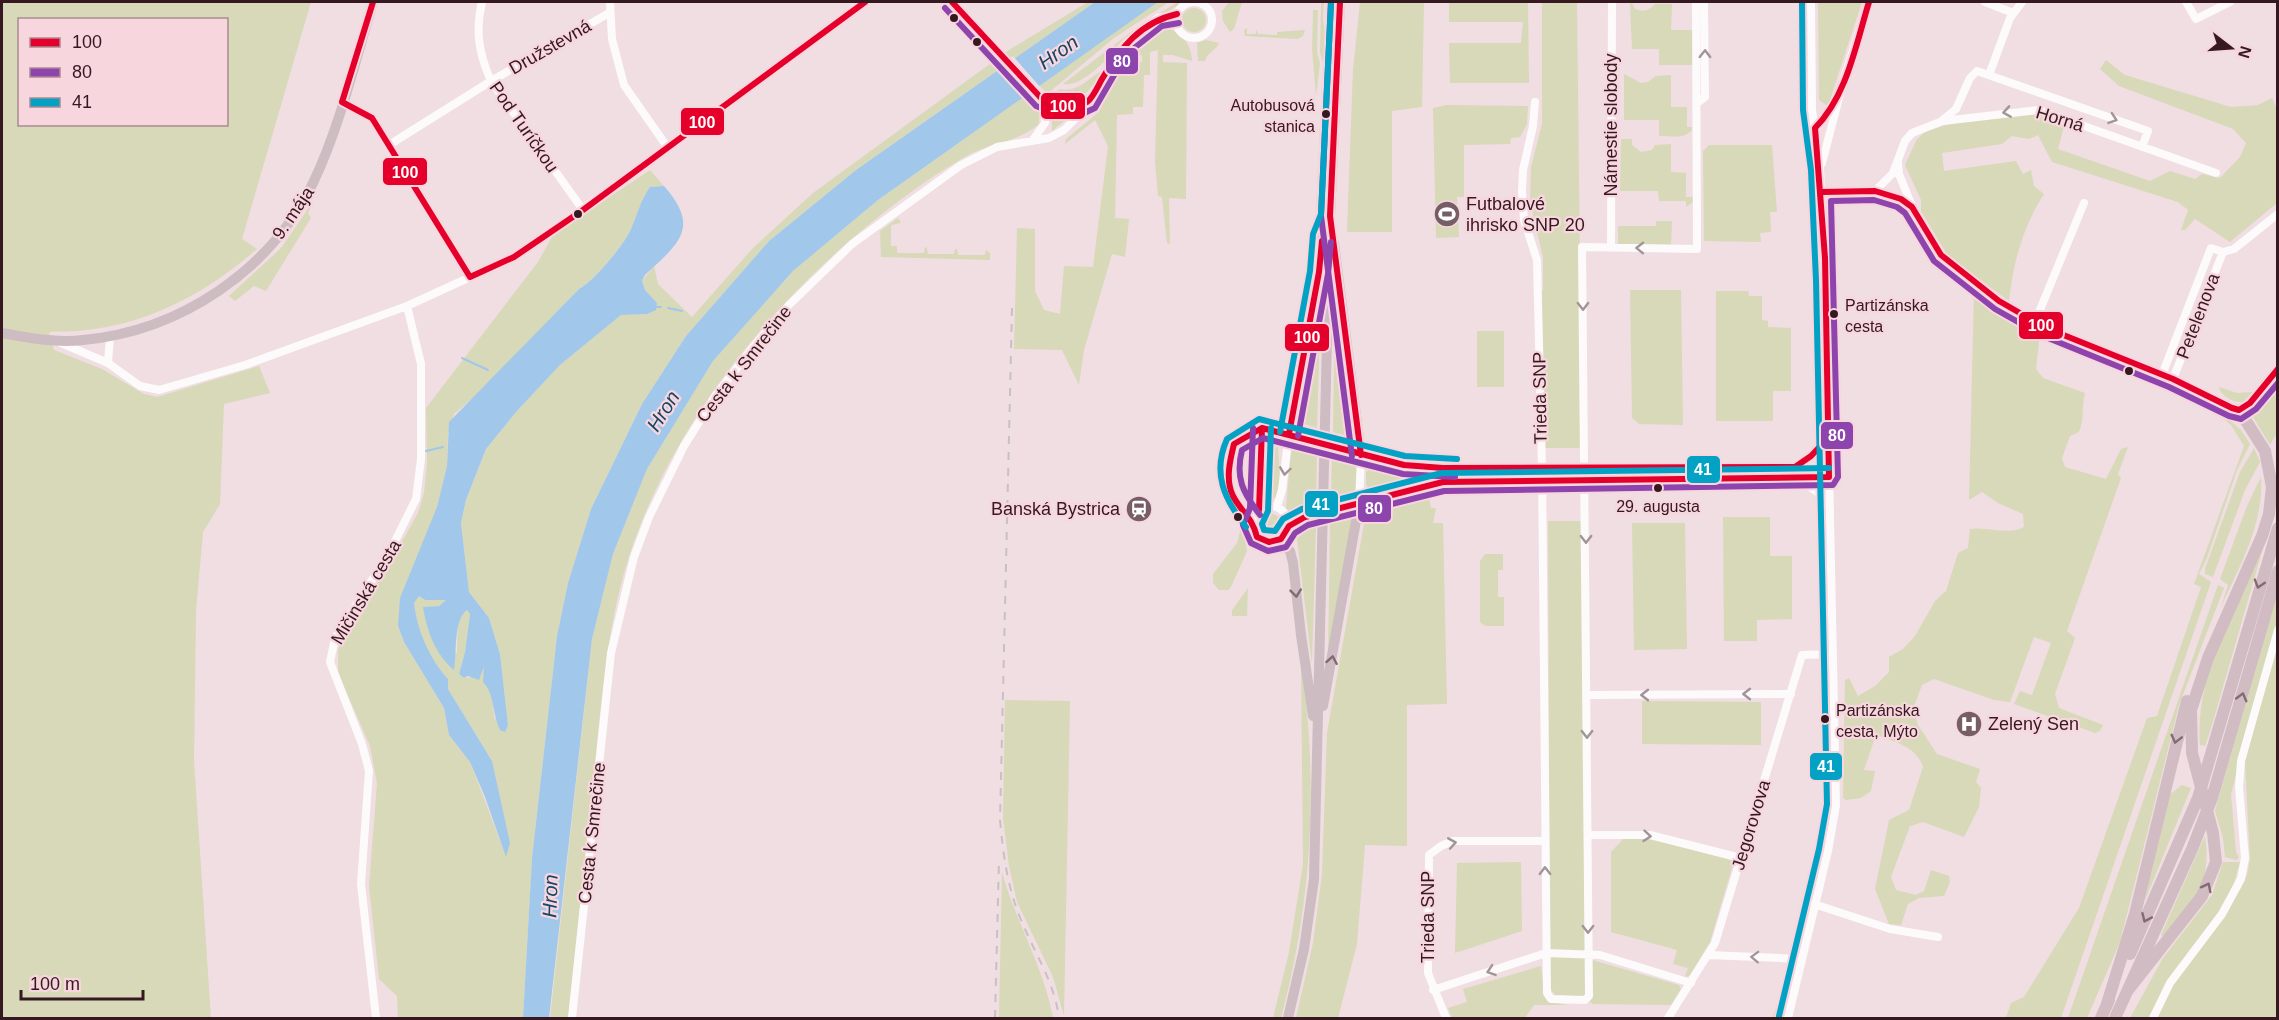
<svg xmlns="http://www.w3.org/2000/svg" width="2279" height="1020" viewBox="0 0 2279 1020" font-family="Arial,sans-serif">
<rect width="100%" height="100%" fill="#f0dee2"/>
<path fill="#d7d9b8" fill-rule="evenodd" d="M2,2H311L242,239L257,249C205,294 146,326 76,331C67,332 57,331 49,332L54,350L102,369L144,394L157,397L259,366L270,393L224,404L220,504L203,532L196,611L194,761L211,1018H2ZM20,20H226V124H20Z
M1088,2H1095L856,170L769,241L686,336L642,404L591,509L568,583L557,636L532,858L523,1018H398L397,996L379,979L369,886L377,784L370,746L338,673V650L348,624L384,573L418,513L424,493L427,463L426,408L538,262L553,235L650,170L664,186L650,187C641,199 637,215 631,229C624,245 594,281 579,289L481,391L454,414L448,434L447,466L437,507L398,626L404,642L444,708L449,735L470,762L506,856L492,761L448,689V679C432,661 408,623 415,597L419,596L425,600H446L439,606L423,607L457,654C458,640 455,620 467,610L470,614L465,652L459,674L464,678L481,676L484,667L492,691L494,717L505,732L508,725L500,654L489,618L469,592L461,523L466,501L486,449L516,412L560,365L621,315L647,314L657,303L645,290L642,281L654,266L658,284L692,317L753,248L813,193L1009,50Z
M1158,2H1169L1114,38L1047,94L1039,85Z
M1178,2H1182C1168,13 1153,17 1139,28C1120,42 1088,88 1063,84L1143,23Z
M1229,2H1242L1234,29L1230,32L1223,21L1222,11Z
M1321,2H1324L1323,19L1326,39L1318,247L1292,397L1287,415L1285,411L1291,395L1314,249L1323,63L1320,52Z
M1360,2H1424L1422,107L1392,111V232H1347L1353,70Z
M1449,2H1528L1529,83H1450L1449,43H1521L1523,22H1449Z
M1542,2H1577L1582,448H1545L1537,290H1543V257L1530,203L1531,167L1542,124Z
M1818,2H1862L1829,103L1826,105L1819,100Z
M1632,3L1635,9C1644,12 1649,11 1655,4H1672L1671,30H1694L1693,65H1659V49H1632L1630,4Z
M1182 20a12 12 0 1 1 24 0a12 12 0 1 1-24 0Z
M1313,10H1318L1317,52L1320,64L1316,96L1312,49Z
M1160,27C1178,28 1192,43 1192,61L1173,55H1163V62L1187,63L1186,199L1169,198L1170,244L1167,243L1162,197L1158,196L1155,162L1158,50L1150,52V75H1144L1143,107H1133V114L1117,115L1115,218L1129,219L1125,257L1112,254L1084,350L1079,385L1062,350L1014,349L1017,228L1035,229V291L1044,310L1060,314L1064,266L1093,267L1108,146L1095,120L1065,144L1066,139L1099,112L1123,65L1128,62H1142V55L1120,60L1122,55L1150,32Z
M1247,28V34H1256V29L1258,34L1277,35V32L1305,30L1303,36L1298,39L1245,36L1244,30Z
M1206,40L1219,43C1216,51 1207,52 1205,61H1198L1197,43Z
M2106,60L2125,75L2231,107L2258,105L2272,98L2277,109V203L2230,242L2195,219L2185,230H2181L2188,210L2178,202L2052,162L2038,135L2029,139L2012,136L2002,144L1942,153L1944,171L2016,161L2023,174L2031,170L2034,186L2044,194C2023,226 2013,263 2009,301L1948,256L1921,211V200L1905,165L1917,139L1926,131L1950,124L2033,111L2065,122L2058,149L2150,181L2170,171L2195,179L2202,174L2220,178L2240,157L2246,143L2233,129L2119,86L2100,69Z
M1102,71C1090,91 1076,112 1050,98L1059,89C1078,93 1087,79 1102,71Z
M1624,74L1641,83L1648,82L1656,76L1671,75V107H1687V127H1693C1688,140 1671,136 1659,136V120H1624Z
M1028,94L1040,106L1039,124C1020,141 992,143 970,154C927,178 884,211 847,243C758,321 681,420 638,531C609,605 603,686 595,765C586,849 577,934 568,1018H550L592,639L613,554L647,469L713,361L793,271L878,200Z
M1447,105L1528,106L1527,124L1520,137L1511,138L1510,144L1464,145V197H1457L1459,237L1436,238L1433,108Z
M1052,111L1074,113L1052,131Z
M1621,139H1632V145L1641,152L1652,150L1655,145L1671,144V172L1686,173V197H1693V202L1686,207V201H1659L1658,191H1620Z
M1709,145H1772L1777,212H1770L1771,232L1760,233L1761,242L1704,241L1703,151Z
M314,200L308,213L311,218L266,291L254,286L235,301L229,296L281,248Z
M898,218L901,223L891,225V246H897V253H924L925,247L927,248L928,254H954L955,249H957L958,255H985L986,250L990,253V260L881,257L880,231Z
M1656,221H1672L1671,245H1618V226H1656Z
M1335,289L1355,438L1333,432Z
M1630,290H1681L1683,425L1639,424L1632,418Z
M1716,291H1748L1749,296H1762V320L1768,321V327L1791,328V391H1773V421H1716Z
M1321,292L1317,428L1296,421Z
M1974,294L1994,309L2040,333L2036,369L2043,378L2085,393C2081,408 2085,417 2079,432L2070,436L2062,458L2065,467L2106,479L2121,449L2128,447L2118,474L2121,478L2067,631L2075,638L2055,694L2059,708L2103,725L2100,731L2095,733L2014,704L2020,691L2032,695L2051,643L2034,637L2010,702L1994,700L1934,679L1922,685L1913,709L1918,725L1937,754L1980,769L1976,782L1981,788L1979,807L1964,837L1923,822L1910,826L1891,877L1896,890L1916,895L1924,891L1931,870L1949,876L1950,882L1944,896L1919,898L1908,904L1901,925L1889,924L1875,889L1889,820L1909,810L1923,767C1917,747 1894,741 1876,735L1864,770L1875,771L1871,791L1861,798L1846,800L1843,798L1845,680L1849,678L1858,696L1875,686L1889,672V657L1903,649L1915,636L1935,601L1946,591L1958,553L1968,548L1970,529C1988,526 2008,536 2024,527L2023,514L1998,503L1982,492L1969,500Z
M1477,331H1504V387H1477Z
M2277,377V433L2270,445L2253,417L2255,408Z
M2219,387L2237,393L2253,392L2243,402C2233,403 2221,396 2219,387Z
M2224,415L2241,430L2250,444L2237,470L2207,558L2199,574L2211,582L2061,1018H2006L2011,1003L2024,997L2079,908L2147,718L2157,716L2201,587L2194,584L2244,446L2231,425L2221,417Z
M1303,442L1317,446L1316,509L1294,516L1286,508L1291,452L1294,445Z
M1278,445L1280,481L1276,497L1265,504L1266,463Z
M2254,448L2260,462L2245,490L2213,577L2205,574V569L2240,472Z
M1332,450L1357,461C1356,490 1363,498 1331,505Z
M1377,464L1405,470L1434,472L1436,475L1434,478L1377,494L1366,485V472Z
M1713,471H1808V472L1713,474Z
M1603,472H1708V474L1603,475Z
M2261,477C2264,524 2240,565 2221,607L2228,585L2220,579L2247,506Z
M1429,498L1431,508H1436L1433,523H1443L1447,704L1407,705V846L1365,845L1357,944L1338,1018H1296L1313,943L1322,874L1327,733L1365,518L1372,513Z
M1260 525a11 11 0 1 1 22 0a11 11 0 1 1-22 0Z
M1723,517H1770V556H1792V619L1757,620V641H1724Z
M1353,519L1328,663L1330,524Z
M1548,521H1583L1585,958L1679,985L1681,989L1671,1005L1593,1004L1583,997L1555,995L1550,988Z
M1632,523H1685L1687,649L1634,650Z
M1242,524L1247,551L1231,587L1228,590H1219L1213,583V574L1237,543Z
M1316,527L1312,663V664L1297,539L1303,530Z
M2263,548L2212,725L2205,746L2200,745C2194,676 2236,608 2263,548Z
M1485,554H1503V570H1498V597H1504V626H1485L1480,622V561Z
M2218,585L2224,588L2179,705L2120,942L2087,1018H2068Z
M1248,588L1247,616H1232V610Z
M2277,591V621L2231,794L2236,852L2239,858L2236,860L2225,857L2223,838L2215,811Z
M2277,639V1018H2156L2173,984L2234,899L2247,875L2250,859L2245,762Z
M1301,663C1319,781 1312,903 1281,1018H1273L1289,952L1303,864Z
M1005,700L1070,701L1064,1016L1053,977L1017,902L1009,866L1003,818Z
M1642,701L1761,702V745L1642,744Z
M2182,785L2191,788L2144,903L2169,795Z
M2205,836C2212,887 2193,899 2164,937L2161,935Z
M1624,838L1652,839L1734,861L1710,942L1690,975L1685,977L1688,968L1673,964L1677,950L1611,932V852Z
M1521,862L1522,931L1455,953L1457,863Z
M2223,862H2240L2232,890L2224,906L2150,1018H2130L2163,958L2212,895Z
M1002,872C1016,923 1044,967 1053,1018H999Z
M1541,966L1545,998L1550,1002L1568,1005H1534L1525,1018H1452L1448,1008L1467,1002L1463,989Z
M1793,967L1782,1018H1772L1791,969Z"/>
<path fill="#a1c8eb" d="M1095,2H1158L878,200L793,271L713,361L647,469L613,554L592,639L549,1018H523L532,858L557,636L568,583L591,509L642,404L686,336L769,241L856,170Z
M664,186C701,228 679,243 645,275L642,281L645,290L657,303L656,310L647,314L621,315L560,365L516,412L486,449L466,500L461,523L469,592L489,618L500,654L508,725L505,732L500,730C492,713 495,695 483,682L484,667L479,680L468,676L464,678L459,674L465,652L470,614L467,610C453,621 457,654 454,670C435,654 427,631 423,607L439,606L446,600H425L419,596L414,603C417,630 429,658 448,679V689L492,761L510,843L506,857L485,797L470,762L449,735L444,708L404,642L398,626L400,598L437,507L447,466L449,422L579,289C594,281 624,245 631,229C637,215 641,199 650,187Z"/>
<path fill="#f0dee2" d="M1013,56L1041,88L1030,96L1001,65Z"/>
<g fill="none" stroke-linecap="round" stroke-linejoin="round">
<path stroke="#a1c8eb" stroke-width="2" d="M657,307H661
M668,308L682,311
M462,358L488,370
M426,451L443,447"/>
<path stroke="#fdfafb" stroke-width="8" d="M482,2C475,31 479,54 491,81L583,210
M610,2L612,39L624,85L668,148
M952,2L1046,103L1069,107L1089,101
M1985,2L2013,13
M2186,2L2196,19L2230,2
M1176 20a18 18 0 1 1 36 0a18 18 0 1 1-36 0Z
M1152,24H1177
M1989,75L2010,18L2022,2
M342,102L372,118L470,277
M1535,102L1533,126L1523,170L1522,192L1524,220L1537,260L1542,468L1547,993L1551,999L1585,1000L1589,996L1582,247L1697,249L1696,2
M1697,103L1705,97L1704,2
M1943,121L2039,110L2216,173
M1815,128L1833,106
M1032,141L1045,123L1046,103
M389,145L491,81L609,13
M1898,162L1899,174L1912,206
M1822,163L1845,75L1869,2
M1875,191L1893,173L1905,141L1912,133L1940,122L1956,109L1970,78L1977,71L2148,131L2142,147
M1822,192L1875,191L1901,199L1912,207L1941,255L1999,301L2046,328L2173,379L2232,408L2239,410L2250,403L2278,368
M1611,248L1612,2
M2035,322L2084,203
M61,343L108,363L140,386L159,390L245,365L407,306L514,257L668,148L865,2
M108,363L110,336
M2162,375L2211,248L2223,252L2234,249L2278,214
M2173,379L2223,252
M1795,467L1811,456L1828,438
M1796,478L1820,494L1830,509
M1359,504L1361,455
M1252 524a18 18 0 1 1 36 0a18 18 0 1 1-36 0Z
M1277,507L1282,490L1289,434C1336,446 1382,463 1430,468L1829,467
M1289,526L1305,517L1443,482L1829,477
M1587,695L1791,694
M1588,835H1650L1741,858
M1814,904L1890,929L1938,937
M1709,955L1801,959
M1433,990L1546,953L1600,955L1691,983
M376,1018L361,884L369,771L362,744L330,662L335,638L388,555L416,499L421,459V364L407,306
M572,1018L611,653L634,557L649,517L684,446L716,395L754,346L789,305L852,244L961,165L997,147L1049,138L1064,130L1082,112L1117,53L1127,42L1158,18L1177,14
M1446,1018L1428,973L1429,855L1441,846L1453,841H1545
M1668,1018L1715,943L1802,655L1833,654
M1788,1018L1828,851L1836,805L1825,280L1820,169L1812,110L1811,2
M2153,1018L2170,983L2222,914L2241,879L2245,858L2239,787L2241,761L2278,630"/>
<path stroke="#cdbdc3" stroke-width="10" d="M1334,243L1361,455
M2,333C28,338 56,343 83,340C180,331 270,271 313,183C339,129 356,59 373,2
M1289,434L1319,272L1322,236L1328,222
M1278,541L1290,551L1293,563L1301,635L1313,716
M1323,706L1359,504
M1288,1018L1304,949L1314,879L1330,216L1340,2"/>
<path stroke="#d2bcc4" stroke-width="12" d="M2130,954L2198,798L2278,528
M2128,990L2202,896L2216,862L2213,833L2192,753L2191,710L2208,658L2262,536L2269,514L2272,487L2265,451L2239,410
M2106,1007L2135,914L2187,701
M2101,1018L2109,1000
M2115,1018L2192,849L2212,798L2278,571"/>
<path stroke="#c7c1c3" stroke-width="2" stroke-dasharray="8 8" stroke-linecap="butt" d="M1012,308L1000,820C1003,853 1007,884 1019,915C1033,951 1054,980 1059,1018
M995,1018L999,859"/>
<defs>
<path id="bus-1" d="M373,2L342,102L372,118L470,277L514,257L583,210L865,2
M952,2L1042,99C1057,105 1071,111 1087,102C1093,98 1098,86 1102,79C1120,48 1141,22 1177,14
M1340,2L1330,216L1361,455
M1822,192L1875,191L1901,199L1912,207L1941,255L1999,301L2046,328L2173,379L2232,408L2239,410L2250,403L2278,369
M1289,434L1319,272L1322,241
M1828,438L1811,456L1795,467L1443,468L1404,465L1262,428L1234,444C1230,460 1225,480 1233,496C1242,513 1252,517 1257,537L1269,542L1281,539L1289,526L1305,517L1443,482L1829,477L1825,258L1815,128C1847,96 1856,44 1869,2
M1259,510L1262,428"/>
<path id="bus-2" d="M1331,2L1321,216L1352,456
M945,8L1036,106L1061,116L1080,115L1095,108L1124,58L1133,49L1162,26L1179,23
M1253,428L1250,508L1243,525L1251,543L1268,551L1286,547L1295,533L1308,525L1444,491L1833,485L1838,477L1831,201L1874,200L1897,207L1905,213L1934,261L1995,309L2043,336L2169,387L2229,416L2241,419L2256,409L2278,383
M1298,436L1328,274L1331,242
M1260,515C1243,493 1235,478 1242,450L1263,438L1403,474L1455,477"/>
<path id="bus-3" d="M1271,428L1268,511L1262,524L1264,530L1275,531L1283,519L1302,509L1442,473L1829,468
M1280,432L1310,271L1313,234L1321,214L1331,2
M1246,527C1224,499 1212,473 1227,439L1259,419L1405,456L1457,459
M1779,1016L1819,849L1827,804L1816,280L1811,170L1803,110L1802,2"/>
</defs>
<use href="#bus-1" stroke="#f8d6de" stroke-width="10"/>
<use href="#bus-2" stroke="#f8d6de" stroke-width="10"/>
<use href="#bus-3" stroke="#f8d6de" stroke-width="10"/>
<use href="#bus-1" stroke="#e4002b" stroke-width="6"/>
<use href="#bus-2" stroke="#8e44ad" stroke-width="6"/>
<use href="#bus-3" stroke="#03a2c5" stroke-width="6"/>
</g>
<defs><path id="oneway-chevron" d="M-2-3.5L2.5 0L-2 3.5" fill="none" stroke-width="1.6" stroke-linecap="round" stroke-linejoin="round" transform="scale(1.5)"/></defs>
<g stroke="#a39499">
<use href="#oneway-chevron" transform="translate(1705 54) rotate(-89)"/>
<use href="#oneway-chevron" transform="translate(2007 112) rotate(171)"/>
<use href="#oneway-chevron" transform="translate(2113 119) rotate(19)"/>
<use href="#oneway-chevron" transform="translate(1640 248) rotate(-179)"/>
<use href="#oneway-chevron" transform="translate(1583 306) rotate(89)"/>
<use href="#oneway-chevron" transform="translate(1285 471) rotate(98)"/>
<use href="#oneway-chevron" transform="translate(1586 539) rotate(90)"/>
<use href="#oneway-chevron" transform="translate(1747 694) rotate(180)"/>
<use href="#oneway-chevron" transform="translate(1645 695) rotate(180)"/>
<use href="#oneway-chevron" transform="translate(1587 734) rotate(90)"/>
<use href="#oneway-chevron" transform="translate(1647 836) rotate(5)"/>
<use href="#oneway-chevron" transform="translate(1452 843) rotate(-10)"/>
<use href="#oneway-chevron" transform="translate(1545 871) rotate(-91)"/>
<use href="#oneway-chevron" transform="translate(1588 929) rotate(90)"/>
<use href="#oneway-chevron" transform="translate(1755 957) rotate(-178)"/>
<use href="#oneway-chevron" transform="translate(1491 971) rotate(161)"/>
</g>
<g stroke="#846a72">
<use href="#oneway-chevron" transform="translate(2259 584) rotate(107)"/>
<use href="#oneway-chevron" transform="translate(2242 697) rotate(-75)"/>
<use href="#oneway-chevron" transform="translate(2176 739) rotate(104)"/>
<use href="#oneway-chevron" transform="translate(2207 887) rotate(-63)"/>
<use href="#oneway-chevron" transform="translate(2146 918) rotate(114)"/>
</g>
<g stroke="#826a72">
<use href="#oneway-chevron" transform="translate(1296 593) rotate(84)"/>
<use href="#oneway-chevron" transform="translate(1332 660) rotate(-80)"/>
</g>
<defs>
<symbol id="stadium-disc" viewBox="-11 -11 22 22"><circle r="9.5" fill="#775d65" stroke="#f8d6de"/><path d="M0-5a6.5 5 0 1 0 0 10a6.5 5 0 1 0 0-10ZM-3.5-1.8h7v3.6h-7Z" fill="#fff"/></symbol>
<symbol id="station-disc" viewBox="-11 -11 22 22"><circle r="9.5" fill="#775d65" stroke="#f8d6de"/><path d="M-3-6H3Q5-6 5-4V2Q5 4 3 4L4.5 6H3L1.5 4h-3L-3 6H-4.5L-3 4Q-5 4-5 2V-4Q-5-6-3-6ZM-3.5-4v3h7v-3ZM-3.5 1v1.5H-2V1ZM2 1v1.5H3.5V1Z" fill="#fff"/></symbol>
<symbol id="hospital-disc" viewBox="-11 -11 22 22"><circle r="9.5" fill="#775d65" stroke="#f8d6de"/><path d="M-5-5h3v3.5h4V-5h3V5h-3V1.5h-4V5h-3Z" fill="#fff"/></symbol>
</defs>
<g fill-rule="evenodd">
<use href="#stadium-disc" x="1432" y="199" width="30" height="30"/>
<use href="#station-disc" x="1124" y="494" width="30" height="30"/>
<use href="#hospital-disc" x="1954" y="709" width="30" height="30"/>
</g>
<g fill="#361821" stroke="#f8d6de" stroke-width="2">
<circle cx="954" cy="18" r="5"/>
<circle cx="977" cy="42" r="5"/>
<circle cx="1326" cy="114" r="5"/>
<circle cx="578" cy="214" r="5"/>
<circle cx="1834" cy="314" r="5"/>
<circle cx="2129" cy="371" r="5"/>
<circle cx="1658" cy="488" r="5"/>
<circle cx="1238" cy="517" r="5"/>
<circle cx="1825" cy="719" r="5"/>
</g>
<g text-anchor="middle" stroke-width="4.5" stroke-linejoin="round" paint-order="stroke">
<g font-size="16" fill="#361821" stroke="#f8d6de" text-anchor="start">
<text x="1315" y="111" text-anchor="end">Autobusová<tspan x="1315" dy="21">stanica</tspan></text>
<text x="1845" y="311">Partizánska<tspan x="1845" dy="21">cesta</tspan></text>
<text x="1658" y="512" text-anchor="middle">29. augusta</text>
<text x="1836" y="716">Partizánska<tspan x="1836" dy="21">cesta, Mýto</tspan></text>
</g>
<g font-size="18" fill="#361821" stroke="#f8d6de">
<text transform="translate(550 47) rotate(-30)" y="6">Družstevná</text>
<text transform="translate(2060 119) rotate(17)" y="6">Horná</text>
<text transform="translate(1611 125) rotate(-90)" y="6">Námestie slobody</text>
<text transform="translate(524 127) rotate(55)" y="6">Pod Turíčkou</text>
<text transform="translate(293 213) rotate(-56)" y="6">9. mája</text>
<text transform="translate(2198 316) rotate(-69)" y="6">Petelenova</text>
<text transform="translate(744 364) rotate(-52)" y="6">Cesta k Smrečine</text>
<text transform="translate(1540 398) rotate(-91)" y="6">Trieda SNP</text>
<text transform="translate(366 592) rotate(-59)" y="6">Mičinská cesta</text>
<text transform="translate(1751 825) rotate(-73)" y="6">Jegorovova</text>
<text transform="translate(592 833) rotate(-84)" y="6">Cesta k Smrečine</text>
<text transform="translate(1428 917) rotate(-90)" y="6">Trieda SNP</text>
</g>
<g font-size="18" fill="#361821" stroke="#f8d6de" text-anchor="start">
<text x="1466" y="210">Futbalové<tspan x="1466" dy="21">ihrisko SNP 20</tspan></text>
<text x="1120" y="515" text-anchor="end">Banská Bystrica</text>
<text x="1988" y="730">Zelený Sen</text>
</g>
<g font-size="20" font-style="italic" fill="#164666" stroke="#f8d6de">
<text transform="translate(1058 52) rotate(-35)" y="7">Hron</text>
<text transform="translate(663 411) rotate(-58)" y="7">Hron</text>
<text transform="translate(550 896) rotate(-88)" y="7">Hron</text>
</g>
</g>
<g stroke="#f8d6de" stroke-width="2">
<rect x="1105" y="47" width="34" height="28" rx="6" fill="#8e44ad"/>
<rect x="1040" y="92" width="46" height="28" rx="6" fill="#e4002b"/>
<rect x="680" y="107" width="45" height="29" rx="6" fill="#e4002b"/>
<rect x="382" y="157" width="46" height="29" rx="6" fill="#e4002b"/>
<rect x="2018" y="311" width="46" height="29" rx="6" fill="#e4002b"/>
<rect x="1284" y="323" width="46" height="29" rx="6" fill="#e4002b"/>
<rect x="1820" y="421" width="34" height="29" rx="6" fill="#8e44ad"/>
<rect x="1686" y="455" width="35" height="29" rx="6" fill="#03a2c5"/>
<rect x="1304" y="490" width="35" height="28" rx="6" fill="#03a2c5"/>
<rect x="1357" y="494" width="35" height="29" rx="6" fill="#8e44ad"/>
<rect x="1809" y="752" width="34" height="29" rx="6" fill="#03a2c5"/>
</g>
<g font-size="16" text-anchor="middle" font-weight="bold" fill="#fff">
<text x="1122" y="67">80</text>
<text x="1063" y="112">100</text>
<text x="702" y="128">100</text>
<text x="405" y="178">100</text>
<text x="2041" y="331">100</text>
<text x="1307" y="343">100</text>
<text x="1837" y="441">80</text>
<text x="1703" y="475">41</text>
<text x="1321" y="510">41</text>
<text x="1374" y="514">80</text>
<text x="1826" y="772">41</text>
</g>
<rect width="2279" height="1020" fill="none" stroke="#361821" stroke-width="6"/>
<rect x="18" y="18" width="210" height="108" fill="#f8d6de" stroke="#aa8a92" stroke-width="1.5"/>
<rect x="30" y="38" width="30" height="9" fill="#e4002b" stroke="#aa8a92" stroke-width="1.5"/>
<text x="72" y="48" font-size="18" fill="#361821">100</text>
<rect x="30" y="68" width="30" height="9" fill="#8e44ad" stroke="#aa8a92" stroke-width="1.5"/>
<text x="72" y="78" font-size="18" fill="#361821">80</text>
<rect x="30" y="98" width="30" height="9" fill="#03a2c5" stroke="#aa8a92" stroke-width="1.5"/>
<text x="72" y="108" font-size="18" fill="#361821">41</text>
<g transform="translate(2231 48) rotate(107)" stroke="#f8d6de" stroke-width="4.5" paint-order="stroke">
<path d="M0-4.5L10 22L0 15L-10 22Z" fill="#361821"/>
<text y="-9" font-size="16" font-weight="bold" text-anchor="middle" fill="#361821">N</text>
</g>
<path d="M21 990v9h122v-9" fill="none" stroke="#361821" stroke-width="3"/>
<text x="30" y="990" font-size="18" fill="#361821" stroke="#f8d6de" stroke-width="4.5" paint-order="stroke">100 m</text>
</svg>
